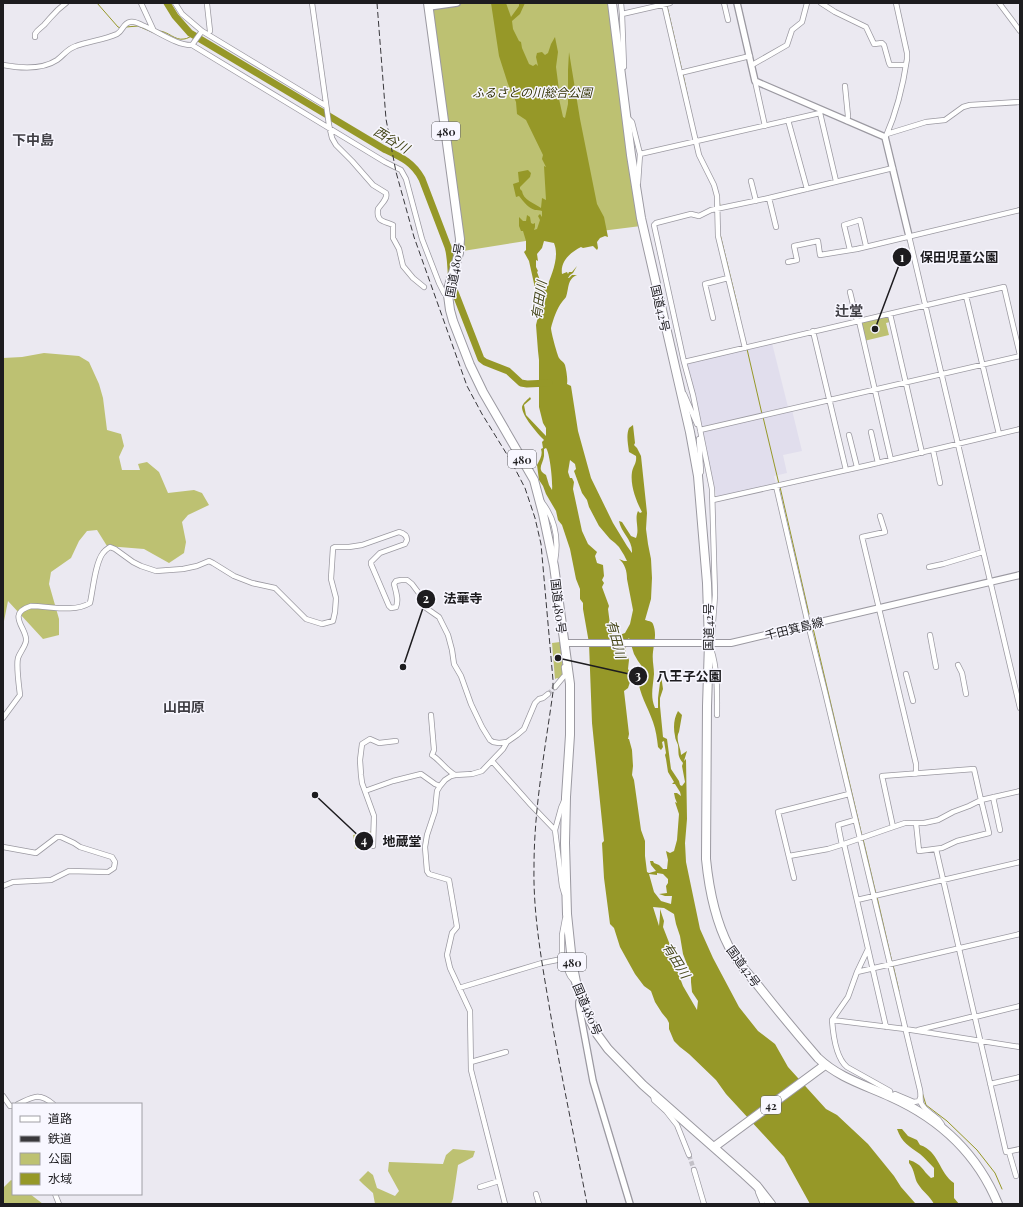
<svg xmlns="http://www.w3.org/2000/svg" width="1023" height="1207" font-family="'Playfair Display','Noto Sans JP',serif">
	<rect width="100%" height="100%" fill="#ebe9f1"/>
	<path fill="#e1deed" d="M772 343 788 407 705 426H702L687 363Z
		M792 410 802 451 783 455 787 473 774 476 776 484 717 498 703 435V432Z"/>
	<path fill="#bdc172" d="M431 3H610L641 226 545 238 463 251V239Z
		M888 316 890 322 886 323 889 335 864 341 861 321Z
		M44 353 79 356 89 362 99 384 103 398 107 430 121 434 124 446 119 457 122 470H140L138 464 147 462 159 472 168 493 194 490 202 493 209 505 188 515 182 522 186 542 184 553 169 563 144 549 107 546 97 530 87 531 79 541 71 558 51 572 49 584 59 619V635L43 639 8 601 3 626V358L22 357Z
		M560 642 563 673 562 676 559 679 557 678 555 679 552 643Z
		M373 831 372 846 355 849 353 835Z
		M453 1149 475 1151 473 1157 458 1165 453 1199 451 1204H375L373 1193 363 1184 359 1180 368 1171 373 1175 377 1188 395 1196 399 1191 388 1171 389 1162 443 1164 446 1155Z
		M11 1180 13 1181V1194H30L43 1204H3V1188Z"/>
	<path fill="#969828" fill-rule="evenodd" d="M491 3H506L511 17 519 6V3H525L520 14 512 21 513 29 519 41 521 42 522 48 529 64 533 66 536 64 538 66 536 57 537 53 542 52 545 55 548 53 551 44 555 37 558 52 556 67 559 90 557 99H559L563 117 565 118 568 104V70L569 52 580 119 597 204 604 217 608 237 605 236 600 238 597 242 598 248 597 250 593 246 583 248 581 247C571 252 560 261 562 274L567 272 568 274 569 272H572L577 266 573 273 570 275 568 278H569L572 275H577C567 279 569 289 566 297 565 299 563 300 562 302 557 308 553 320 551 328 551 332 557 354 559 358 561 361 564 362 565 365 566 369 568 379 567 384L571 386 578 431 591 478 613 523 627 546 632 553C633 540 621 533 619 521L622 522 631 536 636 538C640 529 634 519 638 511L640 513 642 512C636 501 630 485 632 472 633 466 637 463 636 456L629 452C628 443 626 436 629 428L633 425 635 443 634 445 637 448 641 456 647 513 646 529 648 544 651 559 652 578 651 599 645 620C648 621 652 621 653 624 657 634 654 643 653 652 652 660 654 667 654 674 653 687 650 696 655 708H658V698L661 675 663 689 660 698V706L663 737 667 739 671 769 679 781 680 785 682 786 685 782 682 766 683 763C677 756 679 753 678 745 677 742 675 739 675 736 673 727 674 718 678 711L682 715 679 732C675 739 681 748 681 755L687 751 684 761 686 759 687 819 685 843 686 862 700 929 713 958 739 1007 758 1031 775 1044 788 1067 826 1109 837 1115 868 1144 894 1176 901 1187 915 1203 928 1204H810L784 1157 726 1094 716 1080 689 1054 680 1047 674 1041 669 1029V1023L667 1019 662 1013 655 1002 651 991 644 986 635 974 620 947 614 928 610 924 604 878 602 843 604 841 592 723 589 643 583 609V603L580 599V589L576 579 570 549 562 525 558 520 556 511 546 494 543 486 539 480 537 465C540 459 543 455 541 449L543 448 542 442 544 440C537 433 522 416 522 407 523 403 527 400 530 397L531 399 524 405 526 415 546 436V428L543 423 539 407V360L538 351 536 325 538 317 537 309 539 306 529 261 524 252 526 250V241L523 231H521L519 226V217L523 221H526L527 215 530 217 531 223 533 224 535 223V227L534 230 537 229 540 220 538 216 540 214 542 217V211C540 210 537 210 535 210 528 208 524 202 519 196L516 197 513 184 519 182 518 172 528 170 531 173 530 177 520 187V189L522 191C523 200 534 203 541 208L542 198 546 200 544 166 546 167 542 159 543 155 526 120 517 114 516 102 508 84 499 56ZM544 241 554 243C560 258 551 275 546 290L544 286 545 283H541L537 272 538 271 536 267V260L538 261 537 254 542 248ZM546 448C550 453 553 483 552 490L549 485 546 475C536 470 543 464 544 456 544 454 544 451 544 449ZM570 460 575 464 576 469 574 471 582 493 587 500 589 507 599 526 610 539 615 543 619 547 624 555 627 561H624L619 559C625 564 627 571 627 579L633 610 630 624 625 633 614 637 611 632 608 609 609 606 602 587 604 583 602 580 604 576 603 565 597 563 595 556 597 552 588 544 582 531 573 489 574 482 572 478H570L568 472ZM629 638 634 654 638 661 646 672 645 681 641 680 638 678C639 694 648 707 653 722 656 730 657 739 658 747L661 750 663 747 662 742 664 741 666 753 665 755 666 759 668 772 674 782 672 784H675L680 792 681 796 677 793H674L675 798 677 803 675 802 679 814 677 840 674 851 670 853 666 851 668 860 667 869H663L659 865 654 863 653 861H650L651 865 656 871 649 873 647 872 645 856V841L641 830 634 780 632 775 633 766 632 750 629 739H628L629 734 624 691 628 688 630 682 631 674 628 669 629 660 627 655 625 657V656L626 650 625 643ZM657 873 663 874 668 879V883L666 886 667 893 659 894 665 896H672L671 904 661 901 654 892 649 874 657 875ZM653 907 664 908 674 914 676 924 680 936 683 954 691 975V982L692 992 698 1001 697 1010 683 986 672 957 670 945 663 927 664 921 660 909V915L659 926Z
		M897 1129H902L908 1136 917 1140 920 1145C939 1151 939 1173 954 1183V1198L959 1204H934C930 1196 923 1192 918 1184 914 1178 915 1170 909 1163V1160C922 1164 922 1170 931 1178L934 1177V1168C929 1163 925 1158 920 1154 909 1146 902 1143 897 1129Z"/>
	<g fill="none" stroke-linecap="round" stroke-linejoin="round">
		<path stroke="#969828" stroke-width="1" d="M97 3 118 27 121 28
			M667 6 682 71
			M126 27 138 26 152 32
			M159 31C168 31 175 41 184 39 187 39 191 36 194 35
			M683 74 690 108
			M719 198 720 207
			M720 234 739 312
			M747 349 762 414
			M763 417 779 484
			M780 487 809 614
			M813 628 862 836
			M863 839 876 894
			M877 897 892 962
			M893 965 899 991
			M922 1092 926 1105 947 1121 977 1150 995 1173 1002 1189"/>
		<path stroke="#969828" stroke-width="7" d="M167 3 175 16 190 33 384 149C401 157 413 162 422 179L448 247C452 260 450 274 453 287L481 359 485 362 508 371 521 383 527 384 549 383"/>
		<path stroke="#c2c0c7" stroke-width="4.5" stroke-dasharray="4.5 2" stroke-linecap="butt" d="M548 694 555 687
			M689 1155 694 1170"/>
		<g stroke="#9b99a1" stroke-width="6">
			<path id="minor" d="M141 3 153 29
				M175 3 182 14 202 31 326 106
				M312 3 329 125 332 138 336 145 352 161 373 185 386 193C388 199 381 204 378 209 376 222 384 221 393 225V238L399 249 403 266 413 278 424 287
				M621 3 622 14 624 67
				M724 3 728 20
				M821 3 835 12 866 27 874 44 882 43 884 45 889 63 890 65H906
				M999 3 1020 31
				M207 4 210 31
				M664 4 699 155 714 185 717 196 718 236 745 348
				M622 14 670 3
				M35 37V34C37 30 41 28 44 25 53 15 55 11 66 3
				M192 45 202 31
				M3 65C19 68 42 70 57 60 64 55 67 49 76 46 89 41 104 40 117 34 123 31 123 23 130 22 134 21 138 23 142 25 156 30 177 46 192 45L385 162 401 170 406 179 422 239 439 283 444 293 448 298
				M752 65 787 45 792 30 802 22 807 3
				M680 73 750 56
				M755 81 765 126
				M845 86 848 116 847 121
				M820 113 836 181
				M627 119H629L632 122 640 154 638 183
				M788 120 807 189
				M887 134 926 122 945 120 963 107 970 105 1020 102
				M886 136C897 111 903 86 907 59V53L896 3
				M640 154 820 113 822 110
				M751 181 756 201
				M769 198 776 227
				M909 236 1020 708
				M850 250 844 225 860 220 866 246
				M788 262 797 260 794 246 818 241 820 255 857 249 1020 210
				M850 292 857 321
				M966 296 999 434
				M890 314 922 453
				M713 318 705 284 728 278
				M859 321 891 460
				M813 331 846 470
				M684 362 1004 287 1020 355
				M684 394 697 424
				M700 430 1020 356
				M871 432 878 463
				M849 435 857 467
				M933 450 940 483
				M699 475 701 472 699 439
				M776 486 808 624 825 692 920 1090C921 1094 920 1099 921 1103 926 1114 941 1116 943 1128
				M713 500 869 465 1020 429
				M542 502C555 519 559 539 555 561
				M880 516 885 532 862 537 916 764V774
				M929 567 943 564 983 552
				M930 635 936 667
				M712 636 715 595 712 489 693 395 684 362 654 225 656 223 691 214 699 216 711 210 769 198 893 168
				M711 649C718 670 717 694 717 715
				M958 665 962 673 966 694
				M906 674 913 701
				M555 687 565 675 564 667
				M431 715 434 750 432 755C441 761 445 769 455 775
				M3 718 20 695C19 686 16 666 18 658 20 652 25 647 26 641 28 629 5 614 31 606 50 606 73 613 90 603 93 590 95 563 103 553 105 550 107 549 110 547L115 549 133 562 141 566 156 571 183 569 197 566 209 561 213 563 234 576 252 583 275 588 306 619 322 624 333 621 335 612 336 598 331 579 333 548 335 547H349L362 545 399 532C403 533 407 535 407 540L405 544 380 553 371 562V564L389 606 391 608 396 607C399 600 396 592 394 584L396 581 401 580H407L412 584 421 596 426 608 439 617 448 635 452 650 454 664 461 676 471 704 482 727 490 740 493 742 499 743 507 742 517 735 524 729 535 703 539 699 543 698 548 694
				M492 761 531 805 555 830
				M365 791 393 781 421 774 435 784 440 786
				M993 797 1000 830
				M564 801 561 808 555 830 562 886 564 893
				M893 827 905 823H924L938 820 953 812 969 806 981 800 989 833 957 841 942 848 919 851 916 823
				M842 845 838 825 855 820
				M373 846 374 816 362 783 361 775 360 760 362 744 370 739 379 743 396 741
				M3 847 36 853 57 837H61L74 843 80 847 112 857 115 862 114 868 108 872 69 871 51 880 13 882 3 886
				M936 849 1006 1152 1020 1149
				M789 856 828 849 844 844
				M794 878 778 812 849 794
				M857 900 1020 862
				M565 919 562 935V959C568 966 567 977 576 982
				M857 972 868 949
				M459 988 542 963 562 959
				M975 1017 1020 1006
				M832 1020 905 1029 1020 1047
				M886 1027 844 844 893 827 882 776 974 769 981 800 1020 791
				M918 1030 975 1016
				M471 1062 506 1052
				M990 1084 1020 1077
				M653 1095 654 1100 666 1111 677 1125 689 1155
				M3 1096 10 1106H13
				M920 1098 919 1101 914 1102 895 1094 891 1097 890 1091 847 1067C836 1058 833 1034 832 1020L848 997 857 972 1020 934
				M18 1104C33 1097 39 1092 53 1104
				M1009 1152 1016 1176
				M694 1170 704 1204
				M480 1187 499 1181
				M758 1192 763 1204
				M55 1194 59 1204
				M536 1194 539 1204H538
				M505 1204 471 1070 470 1011 450 968 447 955 452 933 457 927 449 880 429 874 427 871 425 847 427 835 435 811 437 791 440 786 445 780 451 776 455 775 472 774 482 771 503 749 507 742"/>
		</g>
		<g stroke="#9b99a1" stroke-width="8">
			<path id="tertiary" d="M737 3 755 81 885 137 909 236
				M429 7 457 3
				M581 998 579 1002V1006L593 1081 630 1204"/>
		</g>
		<g stroke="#9b99a1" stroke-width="8">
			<path id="secondary" d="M564 643H731L1020 575"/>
		</g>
		<g stroke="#9b99a1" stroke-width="10">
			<path id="trunk" d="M428 3 460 239 459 253 449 286 448 295 450 310 453 321 470 365 483 392 534 480 543 514 554 566 570 684V735L566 797 565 843 567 914 572 962 576 982 589 1018 597 1034 608 1049 643 1085 744 1174 757 1186 771 1204
				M612 3 631 155 641 218 690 432 698 476 707 583 709 643 707 706 706 859C709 889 715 920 729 947 736 962 750 975 760 988 779 1012 798 1035 818 1058 839 1078 865 1085 891 1097 940 1119 977 1153 998 1204
				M714 1147 825 1065"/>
		</g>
		<use href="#minor" stroke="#fff" stroke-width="4.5"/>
		<use href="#tertiary" stroke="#fff" stroke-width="5.5"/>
		<use href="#secondary" stroke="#fff" stroke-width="6"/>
		<use href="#trunk" stroke="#fff" stroke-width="8"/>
		<path stroke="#39383c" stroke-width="1" stroke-dasharray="6 3" stroke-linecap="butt" d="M377 3 386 119 396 172 414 237 467 386 482 414 511 461 525 488 535 518 541 544 553 680V692C545 750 534 808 534 867 533 915 542 963 550 1011 561 1075 575 1140 587 1204"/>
	</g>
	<g text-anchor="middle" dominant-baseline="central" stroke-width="3" stroke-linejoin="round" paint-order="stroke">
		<g fill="#f8f7ff" stroke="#5f5e62" stroke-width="1">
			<rect x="432" y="122" width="28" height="18" rx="3"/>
			<rect x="508" y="450" width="28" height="18" rx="3"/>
			<rect x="558" y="953" width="28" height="18" rx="3"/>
			<rect x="761" y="1096" width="20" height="18" rx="3"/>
		</g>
		<g font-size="11" font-weight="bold" fill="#1d1c1f">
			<text x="446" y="131">480</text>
			<text x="522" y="459">480</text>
			<text x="572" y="962">480</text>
			<text x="771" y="1105">42</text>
		</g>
		<g font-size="12" font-style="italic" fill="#343406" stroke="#f8f7ff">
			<text x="532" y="92">ふるさとの川総合公園</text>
		</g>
		<g font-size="12" fill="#1d1c1f" stroke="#f8f7ff">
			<text transform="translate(454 270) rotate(-80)">国道480号</text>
			<text transform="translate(661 308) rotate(77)">国道42号</text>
			<text transform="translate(559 606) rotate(83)">国道480号</text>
			<text transform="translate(708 627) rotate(-90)">国道42号</text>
			<text transform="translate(794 628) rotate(-14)">千田箕島線</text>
			<text transform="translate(744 966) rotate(54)">国道42号</text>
			<text transform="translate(588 1009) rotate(67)">国道480号</text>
		</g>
		<g font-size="13" font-style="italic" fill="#47481c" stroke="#f8f7ff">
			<text transform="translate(392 139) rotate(31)">西谷川</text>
			<text transform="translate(538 300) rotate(-81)">有田川</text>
			<text transform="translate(617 639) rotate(75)">有田川</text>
			<text transform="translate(677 960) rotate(58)">有田川</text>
		</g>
		<g font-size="14" font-weight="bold" fill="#3f3e44" stroke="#f8f7ff">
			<text x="33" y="139">下中島</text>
			<text x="849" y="310">辻堂</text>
			<text x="184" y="706">山田原</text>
		</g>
	</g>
	<path fill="none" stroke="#1d1c1f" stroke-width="1.5" d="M875 329L902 257M403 667L426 599M558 658L638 676M315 795L364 841"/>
	<g fill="#1d1c1f" stroke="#f8f7ff" stroke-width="1.5">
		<circle cx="875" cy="329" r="4"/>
		<circle cx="403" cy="667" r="4"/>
		<circle cx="558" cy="658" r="4"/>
		<circle cx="315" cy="795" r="4"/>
		<circle cx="902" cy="257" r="10"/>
		<circle cx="426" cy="599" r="10"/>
		<circle cx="638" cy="676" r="10"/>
		<circle cx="364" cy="841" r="10"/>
	</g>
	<g font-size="12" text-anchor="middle" font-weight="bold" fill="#fff">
		<text x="902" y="262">1</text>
		<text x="426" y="603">2</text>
		<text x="638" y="680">3</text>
		<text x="364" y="845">4</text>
	</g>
	<g font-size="13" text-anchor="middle" font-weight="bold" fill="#1d1c1f" stroke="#f8f7ff" stroke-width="3" stroke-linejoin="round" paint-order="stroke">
		<text x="959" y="262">保田児童公園</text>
		<text x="463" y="603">法華寺</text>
		<text x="689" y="681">八王子公園</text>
		<text x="402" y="846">地蔵堂</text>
	</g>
	<rect width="1023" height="1207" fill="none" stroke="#1d1c1f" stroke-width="8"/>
	<rect x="12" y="1103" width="130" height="92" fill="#f8f7ff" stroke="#a09fa5"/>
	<rect x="20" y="1116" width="20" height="6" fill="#ffffff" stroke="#a09fa5"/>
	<text x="48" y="1123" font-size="12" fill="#1d1c1f">道路</text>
	<rect x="20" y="1136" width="20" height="6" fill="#39383c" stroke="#a09fa5"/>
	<text x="48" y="1143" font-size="12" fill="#1d1c1f">鉄道</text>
	<rect x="20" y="1153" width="20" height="12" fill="#bdc172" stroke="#a09fa5"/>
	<text x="48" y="1163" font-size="12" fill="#1d1c1f">公園</text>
	<rect x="20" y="1173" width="20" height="12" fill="#969828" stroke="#a09fa5"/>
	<text x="48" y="1183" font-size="12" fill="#1d1c1f">水域</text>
</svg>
